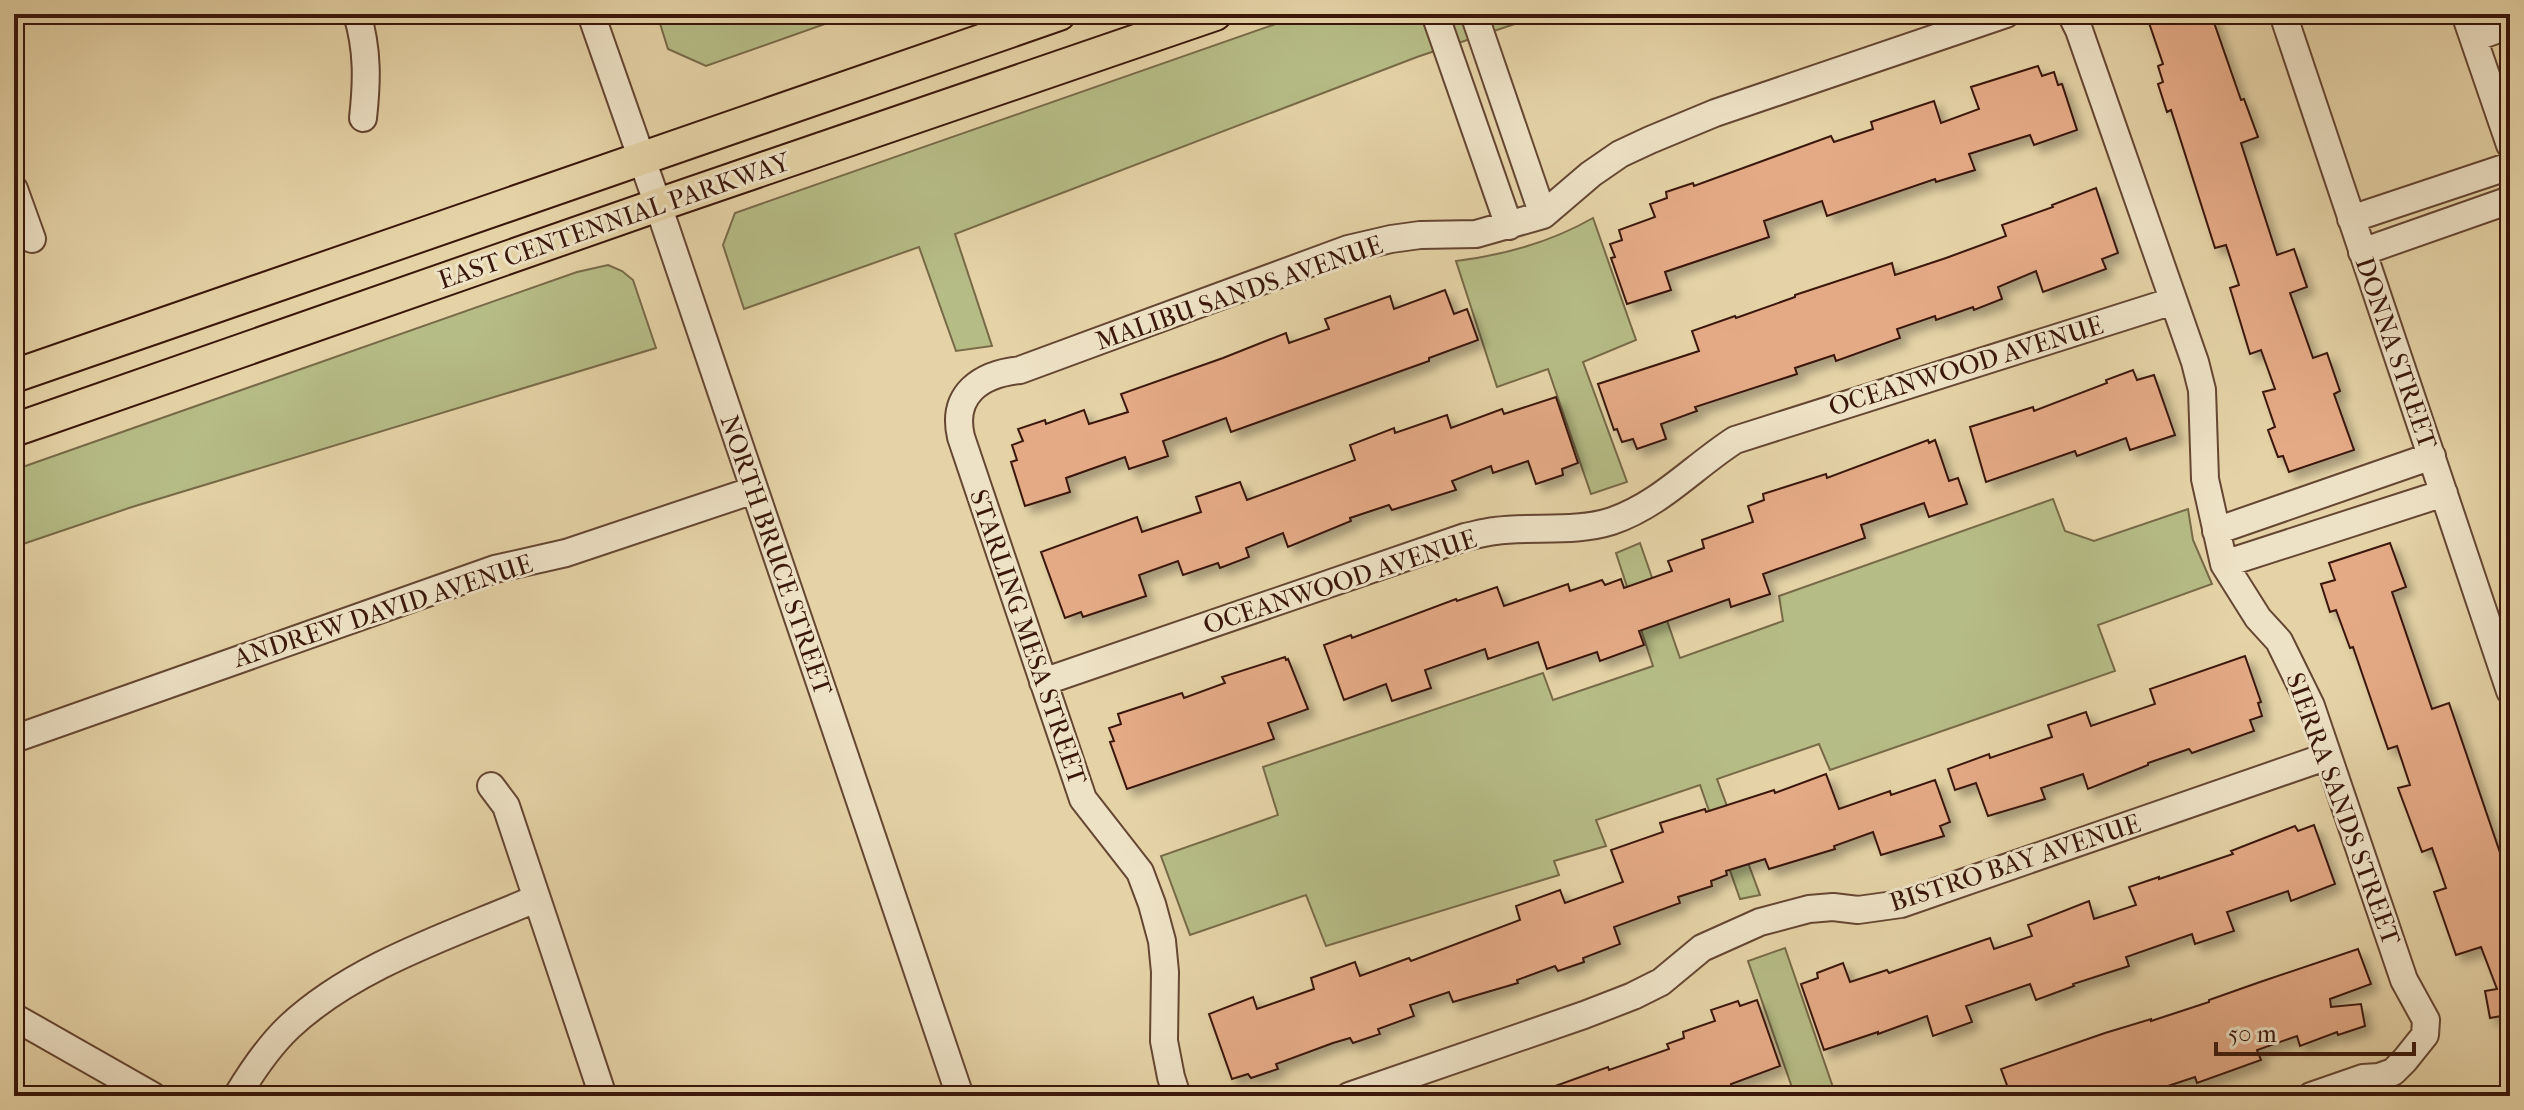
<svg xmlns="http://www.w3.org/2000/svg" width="2524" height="1110" font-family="'IM FELL French Canon',serif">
	<defs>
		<filter id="shadow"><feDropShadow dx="7" dy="7" stdDeviation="4" flood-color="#0004"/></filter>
	</defs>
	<rect width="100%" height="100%" fill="#e5d3a7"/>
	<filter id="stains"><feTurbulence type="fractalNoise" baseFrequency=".0025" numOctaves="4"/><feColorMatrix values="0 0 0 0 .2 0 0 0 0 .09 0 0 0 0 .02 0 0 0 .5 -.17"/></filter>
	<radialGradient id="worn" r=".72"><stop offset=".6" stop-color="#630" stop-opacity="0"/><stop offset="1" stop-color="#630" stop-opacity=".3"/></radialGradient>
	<path fill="#b6bc86" stroke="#786a48" stroke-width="2" d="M657 14H853L706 66 668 49Z
		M1304 14H1544L1417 57 955 234 992 346 956 351 919 247 744 309 723 245 735 213Z
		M1593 218 1636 340 1583 362 1627 482 1591 494 1548 369 1497 387 1456 261C1505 255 1551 242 1593 218Z
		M608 265 622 271 633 280 656 348 132 507 14 547V470L577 272Z
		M2053 499 2065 531 2094 541 2188 509 2193 540 2212 584 2098 625 2115 671 1830 770 1819 744 1717 779 1760 895 1740 899 1700 785 1596 820 1606 846 1554 861 1559 875 1326 946 1306 895 1190 935 1161 856 1278 815 1263 767 1543 673 1553 700 1653 666 1616 553 1640 543 1680 658 1783 621 1779 596Z
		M1785 948 1836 1096H1795L1748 961Z"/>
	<path fill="#e4aa86" stroke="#3a170b" stroke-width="2" filter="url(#shadow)" d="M2146 14H2211L2241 100 2244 99 2258 137 2241 143 2277 255 2294 249 2307 287 2290 293 2313 358 2327 353 2340 391 2334 394 2354 450 2289 472 2283 456 2278 457 2268 430 2275 427 2263 392 2275 389 2261 350 2250 354 2230 288 2239 285 2226 245 2215 248 2171 110 2167 112 2158 84 2163 82 2158 66 2163 64Z
		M2038 66 2042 76 2054 72 2058 85 2062 84 2077 130 2034 145 2030 135 1969 154 1975 170 1936 182 1935 179 1827 216 1822 201 1764 221 1769 237 1665 272 1671 290 1627 304 1611 258 1615 257 1610 244 1622 240 1619 230 1655 217 1650 204 1667 198 1666 192 1693 183 1694 186 1831 136 1834 142 1873 129 1871 122 1934 101 1941 123 1979 109 1971 87Z
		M2096 188 2118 253 2102 259 2106 269 2043 292 2036 271 1998 287 2002 299 1974 310 1973 307 1936 320 1935 316 1897 329 1900 338 1836 361 1834 355 1795 368 1797 374 1695 407 1697 411 1661 424 1666 439 1637 449 1633 439 1622 442 1617 429 1614 430 1598 384 1699 351 1692 331 1735 316 1736 318 1795 297V295L1892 263 1895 275 1946 258 2006 236 2002 225 2053 207 2052 205Z
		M1445 290 1454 314 1467 309 1478 340 1429 358V361L1231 432 1226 418 1163 441 1168 456 1129 469 1125 457 1066 478 1070 492 1025 506 1011 462 1017 460 1012 445 1023 441 1018 429 1045 420 1046 424 1084 410 1089 424 1128 412 1121 394 1223 358 1286 333 1289 343 1329 329 1325 319 1390 296 1394 309Z
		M2133 370 2137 380 2154 375 2175 435 2130 450 2126 438 2077 456 2075 451 1986 482 1970 427 2033 407 2034 411 2107 383 2106 380Z
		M1556 397 1578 463 1562 469 1563 475 1536 484 1528 461 1493 473 1491 466 1452 481 1456 490 1392 510 1389 505 1350 518 1351 521 1288 547 1283 533 1246 548 1249 557 1220 568 1218 563 1183 575 1178 561 1139 575 1146 596 1083 617 1081 612 1065 618 1041 552 1137 517 1142 532 1201 512 1196 497 1240 482 1247 500 1355 460 1350 445 1394 428 1395 433 1447 415 1451 428 1502 409 1504 414Z
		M1928 440 1929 443 1935 440 1949 481 1958 478 1967 504 1929 517 1924 503 1861 525 1865 538 1763 574 1770 594 1731 607 1729 599 1639 631 1644 645 1600 661 1597 652 1547 669 1538 642 1488 659 1485 649 1425 670 1431 688 1392 701 1386 684 1344 700 1324 645 1351 635 1352 638 1456 599 1457 601 1497 587 1504 606 1568 584 1570 591 1602 580 1605 585 1621 579 1624 588 1672 571 1668 561 1704 548 1702 540 1753 522 1748 506 1764 500 1763 494 1826 474 1827 478Z
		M2390 543 2406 587 2392 592 2432 709 2449 703 2510 882V1019H2508L2506 1015 2490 1018 2485 991 2497 989 2481 947 2456 955 2434 892 2446 888 2432 848 2422 852 2398 788 2410 785 2397 746 2388 749 2353 647 2350 648 2336 610 2330 612 2321 584 2335 580 2329 563Z
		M2245 656 2261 702 2258 703 2262 716 2250 720 2254 731 2192 753 2189 749 2148 763V765L2088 789 2083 774 2041 788 2045 799 1988 816 1976 783 1955 790 1948 769 1989 754 1990 758 2052 737 2048 725 2086 712 2091 726 2155 704 2150 689Z
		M1285 657 1286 660 1288 659 1308 709 1268 723 1274 739 1127 789 1110 742 1114 741 1109 728 1121 724 1118 714 1182 693 1184 698 1225 683 1222 677Z
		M1826 774 1839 809 1890 791 1891 795 1935 780 1950 822 1940 826 1944 836 1881 855 1873 832 1834 846 1835 849 1769 869 1765 859 1726 871 1727 875 1711 881 1712 886 1678 897 1680 903 1614 927 1620 944 1583 958 1584 962 1558 971 1555 966 1517 980 1518 983 1453 1002 1449 992 1410 1005 1414 1016 1378 1029 1380 1034 1353 1043 1350 1038 1333 1043 1276 1064 1278 1069 1251 1078 1248 1074 1232 1079 1209 1014 1253 997 1257 1009 1314 989 1311 978 1355 962 1360 976 1409 958 1411 961 1520 920 1516 906 1560 890 1565 903 1623 882 1611 850 1663 832 1660 823 1705 809 1706 812 1774 790 1775 793Z
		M2314 825 2335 884 2291 901 2288 891 2227 912 2234 931 2195 944 2192 934 2126 957 2129 966 2073 984 2074 986 2036 1000 2030 984 1966 1006 1972 1022 1933 1036 1927 1016 1878 1034V1032L1824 1050 1801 984 1818 978 1817 973 1843 963 1850 982 1887 970 1889 973 1990 938 1994 949 2032 936 2028 925 2089 901 2094 919 2136 905 2129 887 2159 877V879L2233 854 2231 851 2295 826 2298 831Z
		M2358 949 2371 984 2330 999 2331 1007 2361 1004 2365 1026 2338 1035 2337 1032 2300 1046 2297 1036 2257 1050 2261 1060 2197 1083 2195 1077 2156 1090 2158 1096H2011L2001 1069 2105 1033 2151 1019V1021L2209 1002V1000L2260 982Z
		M1757 1000 1780 1066 1731 1084 1735 1096H1536V1093L1608 1067 1609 1070 1669 1049 1667 1044 1684 1038 1683 1032 1715 1021 1711 1010 1738 1001 1740 1006Z"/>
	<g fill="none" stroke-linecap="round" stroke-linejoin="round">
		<g stroke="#654632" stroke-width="30">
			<path id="minor" d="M357 14C368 50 367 82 363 118
				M591 14 658 205 960 1096
				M1435 14 1509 226
				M1474 14 1543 215
				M2071 14 2079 30 2195 362 2202 390 2205 479 2224 564 2258 618 2279 641 2311 706 2404 980 2426 1020 2425 1035 2405 1060 2393 1072 2379 1077 2363 1078 2311 1096
				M2283 14 2510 691
				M2465 14 2510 145
				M2474 38 2510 25
				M14 189 32 239
				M2351 219 2510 166
				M2362 252 2510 200
				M2216 531 2432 456
				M2224 564 2444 493
				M1043 682 1465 537C1475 535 1485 532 1495 531 1534 526 1575 533 1612 521 1661 504 1693 467 1735 440L2173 301
				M14 739 495 569 566 553 754 490
				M491 786 506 806 603 1096
				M14 1017 153 1096
				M237 1096C252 1071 268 1047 289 1027 355 965 454 934 535 899
				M1177 1096 1171 1077 1164 1041 1165 972 1162 941 1152 904 1140 872 1083 799 961 437C951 394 981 374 1020 370L1348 249 1391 239 1420 235 1476 234 1543 215 1591 174 1620 154 1650 140 1715 113 2006 14
				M1349 1096 1584 1015 1633 996 1661 982 1702 948 1760 922 1809 909 1833 907 1858 910 1901 904 2328 756"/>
		</g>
		<g stroke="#3a170b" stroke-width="36">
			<path id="major" d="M14 376 1059 14
				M14 430 658 205 1215 14"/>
		</g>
		<use href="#minor" stroke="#eee2c6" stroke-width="26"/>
		<use href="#major" stroke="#e5d3a7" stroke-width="32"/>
	</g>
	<g text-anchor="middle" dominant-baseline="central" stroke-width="6" stroke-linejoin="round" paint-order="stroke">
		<g font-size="26" fill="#3a170b" stroke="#eee2c6">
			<text transform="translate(614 221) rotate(-19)">EAST CENTENNIAL PARKWAY</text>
			<text transform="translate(1239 293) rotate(-19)">MALIBU SANDS AVENUE</text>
			<text transform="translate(2396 353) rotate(71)">DONNA STREET</text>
			<text transform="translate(1966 366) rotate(-17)">OCEANWOOD AVENUE</text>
			<text transform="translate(776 555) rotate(71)">NORTH BRUCE STREET</text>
			<text transform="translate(1340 582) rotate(-18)">OCEANWOOD AVENUE</text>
			<text transform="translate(383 611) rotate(-18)">ANDREW DAVID AVENUE</text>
			<text transform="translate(1028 637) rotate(71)">STARLING MESA STREET</text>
			<text transform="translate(2343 809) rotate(70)">SIERRA SANDS STREET</text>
			<text transform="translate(2015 863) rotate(-18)">BISTRO BAY AVENUE</text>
		</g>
	</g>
	<rect width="2524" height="1110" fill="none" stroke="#e5d3a7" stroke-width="48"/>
	<rect x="16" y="16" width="2492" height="1078" fill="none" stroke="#3a170b" stroke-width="4"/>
	<rect x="24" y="24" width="2476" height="1062" fill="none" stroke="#3a170b" stroke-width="2"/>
	<path d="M2216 1042v12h198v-12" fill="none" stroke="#3a170b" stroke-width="4"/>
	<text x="2228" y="1042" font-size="24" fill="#3a170b" stroke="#eee2c6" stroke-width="6" paint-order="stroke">50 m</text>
	<rect width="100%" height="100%" filter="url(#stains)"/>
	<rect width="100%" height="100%" fill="url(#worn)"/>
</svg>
